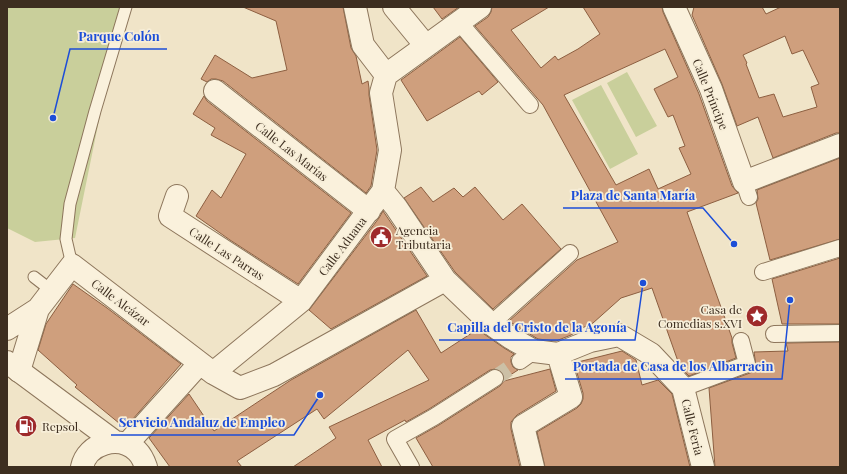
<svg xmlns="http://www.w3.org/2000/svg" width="847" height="474" font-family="'Playfair Display',serif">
	<rect width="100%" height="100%" fill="#f0e4c8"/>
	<path fill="#c9cf9b" d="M7 7H122L75 238 35 242 7 228Z
		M627 72 657 126 636 137 607 83Z
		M601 85 638 154 610 169 572 100Z"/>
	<path fill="#cf9f7d" stroke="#8d5f41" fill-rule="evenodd" d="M243 7H343L351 48 356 56 362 84 368 81 369 88V95L377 150 371 186 366 193 223 81 216 79H211L207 82 201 79 215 55 252 78 287 70 276 21Z
		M433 7H459L442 19Z
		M492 7H549L511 30 541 68 555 56 558 60 578 49 600 34 583 7H662L663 12 699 94 732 186 738 193 687 212 732 338V343L736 358 689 376 680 367 652 288 621 298 593 323 582 328 571 335 556 341 538 339 518 327 509 321 577 260 618 242 543 105 475 26 488 17 491 12ZM665 49 678 77 654 89 668 117 673 115 685 146 679 148 691 174 658 189 649 169 616 185 564 95Z
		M694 7H762L766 14 781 7H840V133H836L773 158 758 117 737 126 722 84 692 15ZM785 36 792 54 803 50 819 84 811 87 817 107 783 117 774 94 759 98 746 64 747 63 743 55Z
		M460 37 498 82 482 95 479 91 427 121 401 80Z
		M204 96 207 101 351 213 298 284 230 240 196 216 212 190 221 198 246 154 211 135 215 128 193 114Z
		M840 158V239L770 260 756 203 758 199 757 190Z
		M421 187 433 202 454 188 463 197 475 187 503 220 522 204 561 249 493 309 455 272 404 198Z
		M383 211 427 276 331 329 309 310 379 218Z
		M840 258V324H782L772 279Z
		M73 284 107 308 181 364 125 428 75 387 77 385 38 350 46 324Z
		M416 310 441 353 478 329 484 334 504 348 514 354 511 357V362L513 367 518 370 504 379 503 373 500 370 495 369 490 370 429 409 406 422 405 420 368 440 382 467H293L336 438 329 427 429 380 408 350 324 419 317 409 237 461 242 467H170L149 438 189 394 214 431 291 380Z
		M840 342V467H715L709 388 750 373 754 371 756 366 754 352 788 351 786 343Z
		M622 351 636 360 642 385 658 380 672 394 690 467H545L537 432 577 408 581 404 583 399V393L574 363Z
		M550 369 556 391 517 415 511 422V429L520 467H433L416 438 439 425 500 386 504 381Z"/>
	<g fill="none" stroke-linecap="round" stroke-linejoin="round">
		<path stroke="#ccc0a6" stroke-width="16" stroke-dasharray="16 8" stroke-linecap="butt" d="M495 378 520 361"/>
		<g stroke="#8d765c" stroke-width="13">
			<path id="service" d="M72 265 66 239 70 204 95 111 126 7
				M34 277 52 291"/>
		</g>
		<g stroke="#8d765c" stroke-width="18">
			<path id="pedestrian" d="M459 22 530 105
				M744 182 749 197
				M763 272 840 248
				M491 324 570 253
				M774 334 840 333
				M520 361 534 351
				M683 388 747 364 741 341
				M411 467 395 439 434 417 495 378"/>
		</g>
		<g stroke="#8d765c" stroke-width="24">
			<path id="minor" d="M355 7 363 45 386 75
				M394 7 426 46
				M674 7 711 89 744 182 840 145
				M215 91 369 211
				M383 191 396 207 445 280 491 324 511 338 534 351 558 354 590 341 619 335 651 354 683 388 703 467
				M177 196 170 216 301 301
				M7 329 38 309 72 265 213 373 240 388 274 375 445 280
				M19 371 38 309
				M213 373 301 301 383 191 390 150 381 93 386 75 480 7
				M127 444 200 363
				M533 467 523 426 571 397 558 354"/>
		</g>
		<g stroke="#8d765c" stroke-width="24">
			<path id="tertiary" d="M7 362 115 442
				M82 467C87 443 119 434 137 451 141 455 144 461 146 467"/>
		</g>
		<use href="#service" stroke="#faf1dc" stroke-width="11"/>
		<use href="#pedestrian" stroke="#faf1dc" stroke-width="16"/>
		<use href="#minor" stroke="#faf1dc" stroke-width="22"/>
		<use href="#tertiary" stroke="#faf1dc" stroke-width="22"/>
	</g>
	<defs>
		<g id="civic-disc" transform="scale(1.15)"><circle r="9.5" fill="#9e2a2b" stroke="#f7eed8"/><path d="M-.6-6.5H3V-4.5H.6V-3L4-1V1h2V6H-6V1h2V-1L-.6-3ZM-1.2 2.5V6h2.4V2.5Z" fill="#fff"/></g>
		<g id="sight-disc" transform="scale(1.15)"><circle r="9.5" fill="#9e2a2b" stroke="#f7eed8"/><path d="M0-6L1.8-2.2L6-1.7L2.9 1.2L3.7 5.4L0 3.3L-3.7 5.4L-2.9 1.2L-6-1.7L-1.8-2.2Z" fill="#fff"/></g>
		<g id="fuel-disc" transform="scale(1.15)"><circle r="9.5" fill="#9e2a2b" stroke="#f7eed8"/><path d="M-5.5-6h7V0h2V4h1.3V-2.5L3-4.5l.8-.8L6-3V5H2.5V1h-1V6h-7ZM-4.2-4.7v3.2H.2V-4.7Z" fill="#fff"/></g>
	</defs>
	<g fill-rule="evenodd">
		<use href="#civic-disc" x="381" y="237"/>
		<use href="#sight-disc" x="757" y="316"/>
		<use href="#fuel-disc" x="26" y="426"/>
	</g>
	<g text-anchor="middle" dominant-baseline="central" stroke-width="3.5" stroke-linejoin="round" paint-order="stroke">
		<g font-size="12" fill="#3d2e20" stroke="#f7eed8">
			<text transform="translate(711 94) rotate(68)">Calle Príncipe</text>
			<text transform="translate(292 151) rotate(38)">Calle Las Marías</text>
			<text transform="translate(342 246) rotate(-53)">Calle Aduana</text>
			<text transform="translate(227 253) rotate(33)">Calle Las Parras</text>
			<text transform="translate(121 302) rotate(37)">Calle Alcázar</text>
			<text transform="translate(693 427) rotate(76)">Calle Feria</text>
		</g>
		<g font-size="12" fill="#3d2e20" stroke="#f7eed8" text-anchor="start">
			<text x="396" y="230">Agencia<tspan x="396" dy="14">Tributaria</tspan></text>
			<text x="742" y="309" text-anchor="end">Casa de<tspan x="742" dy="14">Comedias s.XVI</tspan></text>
			<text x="42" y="426">Repsol</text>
		</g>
	</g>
	<path fill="none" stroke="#1d4ed8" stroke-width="1.5" d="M53 118L70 49H167M734 244L703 208H563M643 283L635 340H439M790 300L782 379H565M320 395L294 435H111"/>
	<g fill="#1d4ed8" stroke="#f7eed8" stroke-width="1.5">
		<circle cx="53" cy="118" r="4"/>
		<circle cx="734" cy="244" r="4"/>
		<circle cx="643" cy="283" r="4"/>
		<circle cx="790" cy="300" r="4"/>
		<circle cx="320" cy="395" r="4"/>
	</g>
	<g font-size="13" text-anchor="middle" font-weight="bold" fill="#1d4ed8" stroke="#f7eed8" stroke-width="3.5" stroke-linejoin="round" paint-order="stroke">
		<text x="119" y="41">Parque Colón</text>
		<text x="633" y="200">Plaza de Santa María</text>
		<text x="537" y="332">Capilla del Cristo de la Agonía</text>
		<text x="673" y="371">Portada de Casa de los Albarracin</text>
		<text x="202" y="427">Servicio Andaluz de Empleo</text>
	</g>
	<rect width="847" height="474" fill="none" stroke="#3d2e20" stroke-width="16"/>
</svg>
